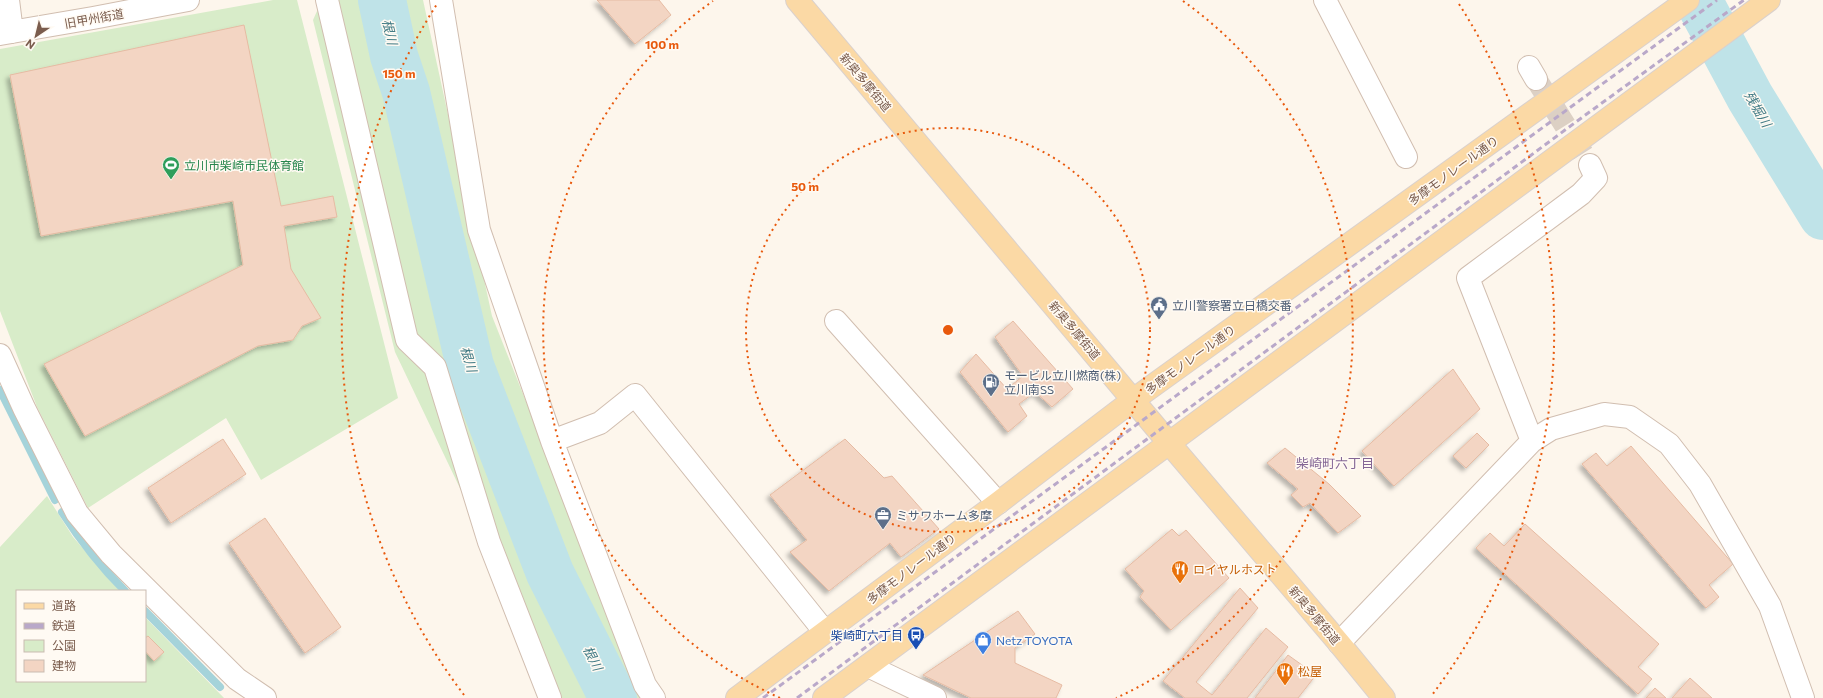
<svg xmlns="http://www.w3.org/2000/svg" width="1823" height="698" font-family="Commissioner,'Noto Sans JP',sans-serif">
	<defs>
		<filter id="shadow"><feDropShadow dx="-3.5" dy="3.5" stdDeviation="2" flood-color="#0004"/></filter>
	</defs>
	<rect width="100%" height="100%" fill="#fdf6ec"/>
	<path fill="#d8ecc9" d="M273 0H297L398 398 261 480 226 418 88 508 37 407 0 311V49Z
		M322 0H423L492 316 644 698H560L395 352 313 20Z
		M47 496 73 537 120 591H17V681H145V617L224 698H0V547Z"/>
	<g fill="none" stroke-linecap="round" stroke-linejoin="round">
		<path stroke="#a5d3da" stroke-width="8" d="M0 390 55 500
			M62 512C80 540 101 567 125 591
			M145 611 220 687"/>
		<path stroke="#bfe3e8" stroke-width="48" d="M382 0 394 56 406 92 470 366 550 573 613 698
			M1698 0 1750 97 1823 216"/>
	</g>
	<path fill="#f3d5c3" stroke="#e6bba3" filter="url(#shadow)" d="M597 0H659L671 15 635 44Z
		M244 25 281 206 333 196 337 217 284 226 291 269 321 318 302 326 293 340 258 346 85 436 44 364 243 265 233 201 41 236 10 75Z
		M1013 321 1073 389 1052 407 1035 392 1019 404 1027 416 1008 432 960 372 976 354 1007 389 1023 376 995 337Z
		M1453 369 1480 409 1394 486 1362 451Z
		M1477 433 1489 445 1466 468 1453 456Z
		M223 439 246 474 171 523 148 488Z
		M845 439 884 478 892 476 939 529 901 557 890 543 829 591 790 552 807 540 770 495Z
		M1631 446 1733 564 1709 585 1719 597 1706 608 1582 464 1596 453 1607 466Z
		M1285 448 1329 484 1361 516 1338 533 1310 503 1303 507 1291 495 1298 489 1267 463Z
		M265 518 341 627 305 653 229 543Z
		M1525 524 1659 644 1638 667 1652 679 1638 694 1476 548 1490 533 1504 546Z
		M1172 529 1179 536 1186 530 1229 578 1171 630 1140 597 1144 591 1125 569Z
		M1240 588 1258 608 1196 682 1212 695 1266 628 1288 647 1247 698H1185L1163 681Z
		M1018 611 1035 634 1015 648V663L1062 685 1056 698H971L923 675Z
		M148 636 164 652 154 661 145 651V638Z
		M1288 655 1316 675 1298 698H1255Z
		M1690 678 1712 698H1672Z
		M1655 688 1666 698H1646Z"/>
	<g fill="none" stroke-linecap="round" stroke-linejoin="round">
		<path stroke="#dcd0c4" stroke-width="22" stroke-dasharray="22 11" stroke-linecap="butt" d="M1536 79 1590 165"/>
		<g stroke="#d1beb0" stroke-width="24">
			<path id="minor" d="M8 0 12 32
				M327 0 407 340 435 367 489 542 550 698
				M441 0 479 230 552 441 645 685 654 698
				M1325 0 1406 157
				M0 34 93 18 188 0
				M1529 67 1536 79
				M836 321 998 503
				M0 355 24 408 77 513 111 554 237 679 265 698
				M552 441 600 423 635 395 825 632
				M1532 441 1468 278 1581 194 1596 178 1590 165
				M1339 643 1532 441 1551 429 1604 414 1630 417 1669 444 1700 484 1770 606 1803 698
				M868 666 935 698"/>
		</g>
		<g stroke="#dad1cd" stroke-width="24">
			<path id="major" d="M797 0 1169 443 1339 643 1384 698
				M737 698 998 503 1133 400 1688 0
				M824 698 1769 0"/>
		</g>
		<use href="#minor" stroke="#fff" stroke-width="22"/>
		<use href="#major" stroke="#fbd9a5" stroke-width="22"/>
		<path stroke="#b9a8c9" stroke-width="3" stroke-dasharray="6 4" stroke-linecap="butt" d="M763 698 1717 0
			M797 698 1584 116 1744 0"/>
	</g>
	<g fill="none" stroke="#e8590c" stroke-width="2" stroke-dasharray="2 4">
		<circle cx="948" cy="330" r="202"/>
		<path d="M780 698A404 404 0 0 1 713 1M1183 1A404 404 0 0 1 1116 698"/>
		<path d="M464 695A606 606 0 0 1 437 4M1459 4A606 606 0 0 1 1432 695"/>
	</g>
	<defs>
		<g id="stadium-pin" transform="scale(0.9)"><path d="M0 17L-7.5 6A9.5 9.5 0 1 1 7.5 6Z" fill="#2e9e5b" stroke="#fffaf3"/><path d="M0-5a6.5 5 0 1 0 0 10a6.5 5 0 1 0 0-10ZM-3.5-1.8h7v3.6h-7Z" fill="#fff"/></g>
		<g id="civic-pin" transform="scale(0.9)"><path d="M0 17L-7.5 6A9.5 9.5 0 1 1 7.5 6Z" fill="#5c6f8a" stroke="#fffaf3"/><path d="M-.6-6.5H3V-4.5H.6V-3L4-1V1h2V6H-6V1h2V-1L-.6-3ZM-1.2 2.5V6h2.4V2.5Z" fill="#fff"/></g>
		<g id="fuel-pin" transform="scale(0.9)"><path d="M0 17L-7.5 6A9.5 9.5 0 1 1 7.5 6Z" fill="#5c6f8a" stroke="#fffaf3"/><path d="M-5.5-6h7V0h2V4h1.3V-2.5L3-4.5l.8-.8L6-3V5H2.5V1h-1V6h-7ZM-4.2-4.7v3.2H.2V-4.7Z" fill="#fff"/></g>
		<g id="office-pin" transform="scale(0.9)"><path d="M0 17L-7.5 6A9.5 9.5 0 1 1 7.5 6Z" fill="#5c6f8a" stroke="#fffaf3"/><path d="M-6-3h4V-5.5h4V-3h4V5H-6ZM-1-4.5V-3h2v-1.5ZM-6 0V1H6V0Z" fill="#fff"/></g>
		<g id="restaurant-pin" transform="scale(0.9)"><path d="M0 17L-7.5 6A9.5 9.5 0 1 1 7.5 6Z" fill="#e8710a" stroke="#fffaf3"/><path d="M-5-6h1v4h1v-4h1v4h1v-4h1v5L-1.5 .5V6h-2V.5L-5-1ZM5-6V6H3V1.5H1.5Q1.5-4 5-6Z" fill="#fff"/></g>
		<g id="bus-pin" transform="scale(0.9)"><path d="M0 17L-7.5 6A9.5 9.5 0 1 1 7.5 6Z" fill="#1a4fb4" stroke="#fffaf3"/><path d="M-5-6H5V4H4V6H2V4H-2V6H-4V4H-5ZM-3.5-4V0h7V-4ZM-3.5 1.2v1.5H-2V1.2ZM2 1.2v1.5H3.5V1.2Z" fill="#fff"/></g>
		<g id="shop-pin" transform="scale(0.9)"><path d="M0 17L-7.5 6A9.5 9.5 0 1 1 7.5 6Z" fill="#3f7fe0" stroke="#fffaf3"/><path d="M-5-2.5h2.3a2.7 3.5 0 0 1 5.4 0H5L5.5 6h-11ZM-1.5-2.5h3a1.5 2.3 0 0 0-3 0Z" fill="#fff"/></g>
	</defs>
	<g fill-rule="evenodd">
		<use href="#stadium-pin" x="171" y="165"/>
		<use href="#civic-pin" x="1159" y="305"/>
		<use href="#fuel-pin" x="991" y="382"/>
		<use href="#office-pin" x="883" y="515"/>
		<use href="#restaurant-pin" x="1180" y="569"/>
		<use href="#bus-pin" x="916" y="635"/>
		<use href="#shop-pin" x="983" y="640"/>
		<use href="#restaurant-pin" x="1285" y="671"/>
	</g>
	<g text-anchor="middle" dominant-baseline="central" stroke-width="3" stroke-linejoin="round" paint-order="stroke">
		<g font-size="12" fill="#7a5c4d" stroke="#fffaf3">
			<text transform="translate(94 18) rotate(-10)">旧甲州街道</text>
			<text transform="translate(866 82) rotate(50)">新奥多摩街道</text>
			<text transform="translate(1453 170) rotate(-36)">多摩モノレール通り</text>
			<text transform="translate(1075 330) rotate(50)">新奥多摩街道</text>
			<text transform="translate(1190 359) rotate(-36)">多摩モノレール通り</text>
			<text transform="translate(911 568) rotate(-37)">多摩モノレール通り</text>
			<text transform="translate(1315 615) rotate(50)">新奥多摩街道</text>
		</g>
		<g font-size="12" fill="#27864d" stroke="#fffaf3" text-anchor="start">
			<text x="184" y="165">立川市柴崎市民体育館</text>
		</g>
		<g font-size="12" fill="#4e5e75" stroke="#fffaf3" text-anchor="start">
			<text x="1172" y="305">立川警察署立日橋交番</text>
			<text x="1004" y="375">モービル立川燃商(株)<tspan x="1004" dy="14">立川南SS</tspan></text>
			<text x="896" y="515">ミサワホーム多摩</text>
		</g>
		<g font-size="12" fill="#c56008" stroke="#fffaf3" text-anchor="start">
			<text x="1193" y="569">ロイヤルホスト</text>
			<text x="1298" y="671">松屋</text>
		</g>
		<g font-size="12" fill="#164399" stroke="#fffaf3" text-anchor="end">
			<text x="903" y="635">柴崎町六丁目</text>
		</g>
		<g font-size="12" fill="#366cbe" stroke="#fffaf3" text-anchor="start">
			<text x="996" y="640">Netz TOYOTA</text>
		</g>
		<g font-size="13" font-style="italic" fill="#437c86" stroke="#fffaf3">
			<text transform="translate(390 32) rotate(77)">根川</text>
			<text transform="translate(1758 109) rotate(59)">残堀川</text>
			<text transform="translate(469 359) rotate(74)">根川</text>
			<text transform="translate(593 658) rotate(63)">根川</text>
		</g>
		<g font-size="13" fill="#846695" stroke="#fffaf3">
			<text x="1335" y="463">柴崎町六丁目</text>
		</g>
	</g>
	<circle cx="948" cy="330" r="6" fill="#e8590c" stroke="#fffaf3" stroke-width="2"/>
	<g font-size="12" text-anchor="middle" font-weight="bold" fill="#e8590c" stroke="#fffaf3" stroke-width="3" stroke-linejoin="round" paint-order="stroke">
		<text x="662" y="49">100 m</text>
		<text x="399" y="78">150 m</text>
		<text x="805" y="191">50 m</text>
	</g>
	<rect x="16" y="590" width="130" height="92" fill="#fffaf3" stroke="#cabbb1"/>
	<rect x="24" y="603" width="20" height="6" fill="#fbd9a5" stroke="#cabbb1"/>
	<text x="52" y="610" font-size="12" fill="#7a5c4d">道路</text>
	<rect x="24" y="623" width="20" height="6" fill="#b9a8c9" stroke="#cabbb1"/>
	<text x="52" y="630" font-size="12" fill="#7a5c4d">鉄道</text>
	<rect x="24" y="640" width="20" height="12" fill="#d8ecc9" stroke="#cabbb1"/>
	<text x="52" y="650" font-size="12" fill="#7a5c4d">公園</text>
	<rect x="24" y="660" width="20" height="12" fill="#f3d5c3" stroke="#cabbb1"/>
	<text x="52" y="670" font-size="12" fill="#7a5c4d">建物</text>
	<g transform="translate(36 36) rotate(215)" stroke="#fffaf3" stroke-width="3" paint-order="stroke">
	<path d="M0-3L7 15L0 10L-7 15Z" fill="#7a5c4d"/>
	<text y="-6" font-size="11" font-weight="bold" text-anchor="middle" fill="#7a5c4d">N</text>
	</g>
</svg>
